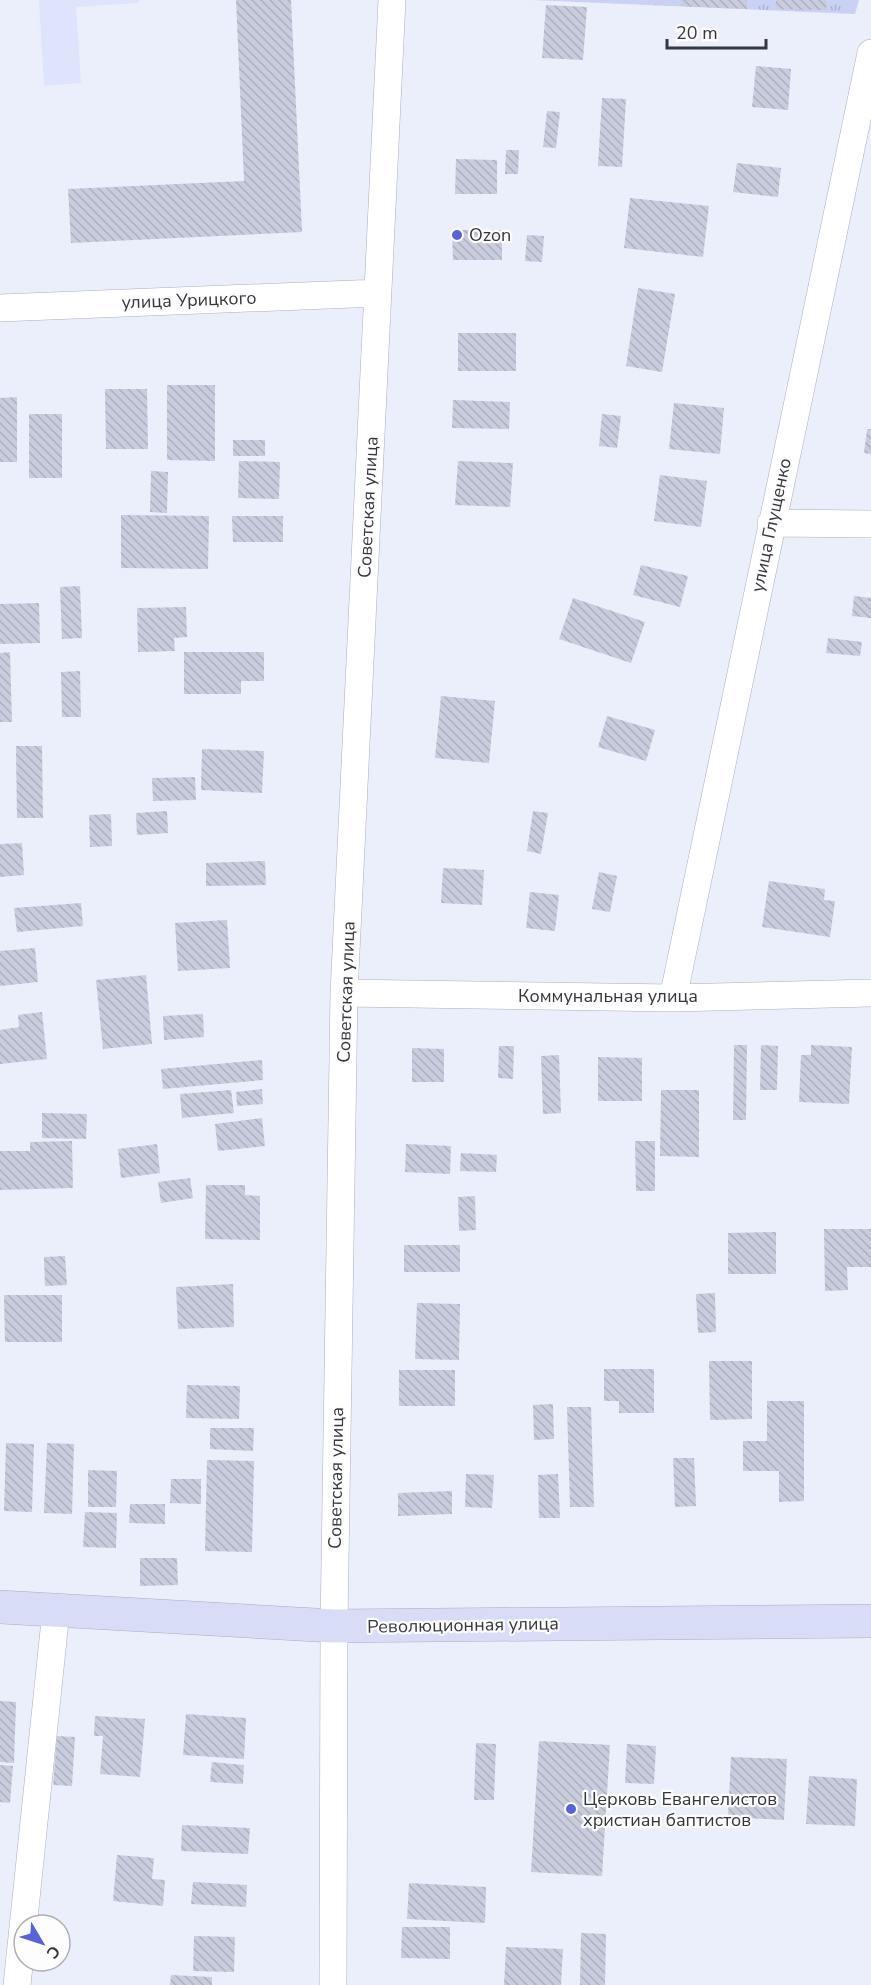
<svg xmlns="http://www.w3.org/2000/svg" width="871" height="1985" font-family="'Nunito Sans',sans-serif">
	<defs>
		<pattern id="grass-tufts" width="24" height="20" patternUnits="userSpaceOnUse" patternTransform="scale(1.5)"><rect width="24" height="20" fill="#c9d1f5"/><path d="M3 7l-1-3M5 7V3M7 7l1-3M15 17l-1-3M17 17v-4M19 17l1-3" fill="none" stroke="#adb4d3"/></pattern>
		<pattern id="building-back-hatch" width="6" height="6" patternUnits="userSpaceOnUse" patternTransform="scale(1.5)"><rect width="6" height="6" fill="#c8ccdd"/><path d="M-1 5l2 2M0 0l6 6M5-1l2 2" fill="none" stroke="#acb0bf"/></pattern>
	</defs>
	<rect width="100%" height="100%" fill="#ebeffc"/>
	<path fill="#dee4fc" d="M39 0H139V3L76 7 81 83 44 86Z"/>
	<path fill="url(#grass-tufts)" d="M531 0H859L855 14Z"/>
	<path fill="url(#building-back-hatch)" d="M236 0H291L302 232 71 243 68 189 244 181Z
		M681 0H747V9L681 6Z
		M776 0H827L826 10 776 9Z
		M546 5 587 7 583 60 542 58Z
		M756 66 791 69 788 110 752 107Z
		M602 98 626 99 622 167 598 166Z
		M547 111 560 112 556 148 543 147Z
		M506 150H519L518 174H505Z
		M456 159 497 160V194H455Z
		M737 163 781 168 778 197 733 192Z
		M630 198 709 206 703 257 624 248Z
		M452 230H502V260H453Z
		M527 235 544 236 542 262 525 261Z
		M638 288 675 294 662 372 626 366Z
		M458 333H516V371H458Z
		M167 385H215V461L167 460Z
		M105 389H147L148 449H106Z
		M17 397V462H0V398Z
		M453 400 510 402 509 429 452 428Z
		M674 403 724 408 720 454 669 449Z
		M29 414H62V478H29Z
		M602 414 621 416 617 448 599 446Z
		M867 429H871V454L864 453Z
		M233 440H265V456H233Z
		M239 461 280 462 279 499 238 498Z
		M458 461 513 463 510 507 455 505Z
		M151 471 168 472 167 513 150 512Z
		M660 475 707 481 701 527 654 521Z
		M121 515 209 516 208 569 121 568Z
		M232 516H283V542H233Z
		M641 565 688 576 680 607 633 595Z
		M80 586 82 638 62 639 60 587Z
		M854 596 871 598V618L852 616Z
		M573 598 645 622 631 663 559 639Z
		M39 603 40 643 0 644V604Z
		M186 607 187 637 174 638 175 651 138 652 137 608Z
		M828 638 862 642 860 656 826 653Z
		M10 652 12 722H0V653Z
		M184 652H264V681H241V694H184Z
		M80 671 81 717H62L61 672Z
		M441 696 495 701 489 763 435 758Z
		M607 716 655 730 646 761 598 747Z
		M16 746H42L43 818H17Z
		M202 749 264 751 262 793 201 790Z
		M195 777 196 800 153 801 152 778Z
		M167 811 168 833 137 835 136 813Z
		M533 811 548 813 541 854 527 851Z
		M111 814 112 846 90 847 89 815Z
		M22 843 24 875 0 877V844Z
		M265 861 266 885 206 886V863Z
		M443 868 484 870 482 905 441 903Z
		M599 872 617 876 610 912 592 909Z
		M769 881 825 889 824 900 835 901 830 937 762 927Z
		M530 892 559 895 555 931 526 928Z
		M81 903 83 926 17 932 14 908Z
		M227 920 230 968 178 971 175 923Z
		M35 948 38 982 0 986V951Z
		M146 975 152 1044 103 1049 96 980Z
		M42 1012 47 1059 0 1064V1030L19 1027 18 1015Z
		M203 1014 204 1037 164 1040 163 1016Z
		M734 1045H747L746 1120H733Z
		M761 1045 778 1046 777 1090H760Z
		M811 1045 852 1047 849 1104 799 1102 801 1055H811Z
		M499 1046H514L513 1079 498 1078Z
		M412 1048 444 1049V1082H412Z
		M559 1055 561 1113 543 1114 541 1056Z
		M598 1057 642 1058V1101H598Z
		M262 1060 263 1080 163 1089 161 1069Z
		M262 1089 263 1104 237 1106 236 1092Z
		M231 1090 234 1113 182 1118 180 1094Z
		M661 1090H699V1157L660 1156Z
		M42 1113 87 1114 86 1139 42 1138Z
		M262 1118 265 1146 218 1151 215 1124Z
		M72 1141 73 1188 0 1190V1151H30V1142Z
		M635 1141H655V1191H636Z
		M157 1144 160 1173 121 1178 118 1149Z
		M406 1144 451 1146 450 1174 405 1172Z
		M461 1153 497 1155 496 1172 460 1171Z
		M190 1178 193 1198 161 1203 158 1182Z
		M206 1185H245V1195L260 1196V1240L205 1239Z
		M475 1196 476 1230 459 1231 458 1197Z
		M824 1229H871V1267H847L848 1290 825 1291Z
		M776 1232V1274H728V1233Z
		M404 1245H460V1272H404Z
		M65 1256 67 1285 45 1286 44 1257Z
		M233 1284 234 1327 178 1329 176 1287Z
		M715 1293 716 1332 698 1333 696 1294Z
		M4 1295H62V1342H5Z
		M417 1303 460 1304 459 1360 415 1359Z
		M709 1361H752V1419L710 1420Z
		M604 1369H654V1413H619V1401H604Z
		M399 1370H455V1406H399Z
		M187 1385 240 1386 239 1419 186 1418Z
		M767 1401H804V1501L779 1502V1471H743V1441H767Z
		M553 1404 554 1439 534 1440 533 1405Z
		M567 1407H591L594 1507H570Z
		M210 1428H254L253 1451 210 1449Z
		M6 1443 34 1444 32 1512 4 1511Z
		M47 1443 74 1444 72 1514 44 1513Z
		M673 1458H694L696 1506 675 1507Z
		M207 1460 254 1461 252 1552 205 1551Z
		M88 1470 117 1471 116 1507H88Z
		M466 1474 494 1475 492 1508 465 1507Z
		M558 1474 560 1518H539L538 1475Z
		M171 1479H201V1504L170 1503Z
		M452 1491V1514L398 1516V1493Z
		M130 1504H165V1524L129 1523Z
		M85 1512 117 1513 116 1548 83 1547Z
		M140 1558H177L178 1585 140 1586Z
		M0 1701 16 1702 14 1763 0 1762Z
		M186 1714 246 1718 244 1759 183 1755Z
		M95 1716 145 1719 140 1777 100 1774 103 1736H94Z
		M57 1736 75 1737 72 1786 53 1785Z
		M539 1741 610 1745 602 1876 531 1872Z
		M476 1743 496 1744 494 1800H474Z
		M627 1744 656 1746 654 1784 625 1783Z
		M731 1757 787 1759 784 1820 728 1817Z
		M212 1762 244 1765 243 1784 210 1782Z
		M0 1765 13 1766 10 1803 0 1802Z
		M809 1776 857 1779 855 1826 806 1824Z
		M182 1825 250 1828 248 1854 181 1851Z
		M117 1855 154 1858 152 1879 165 1880 163 1906 113 1901Z
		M193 1882 247 1885 246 1907 191 1904Z
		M409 1883 486 1887 485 1923 407 1919Z
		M402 1927H450V1959L401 1958Z
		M581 1933 606 1934 605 1985H580Z
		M194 1936 235 1937 234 1972 193 1971Z
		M506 1947 563 1949 561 1985H504Z
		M171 1975 212 1977V1985H170Z"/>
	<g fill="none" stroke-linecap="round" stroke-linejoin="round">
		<g stroke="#aaaebe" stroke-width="28">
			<path id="street" d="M0 308 378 293
				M771 523 871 524
				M344 993 673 998 871 993
				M673 998 871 53
				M17 1985 56 1611
				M333 1985 334 1626 344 993 392 0"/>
		</g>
		<g stroke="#aaaebe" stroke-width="34">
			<path id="secondary" d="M0 1607 334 1626 871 1621"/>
		</g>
		<use href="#street" stroke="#fff" stroke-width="27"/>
		<use href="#secondary" stroke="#d8dcf6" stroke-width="33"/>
	</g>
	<g fill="#5862d9" stroke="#fdfdfd" stroke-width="2">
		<circle cx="457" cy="235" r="6"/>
		<circle cx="571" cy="1809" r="6"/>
	</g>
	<g text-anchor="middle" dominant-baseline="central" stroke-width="4.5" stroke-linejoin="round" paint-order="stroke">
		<g font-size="18" fill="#35373d" stroke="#fdfdfd" text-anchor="start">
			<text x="469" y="235">Ozon</text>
			<text x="583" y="1799">Церковь Евангелистов<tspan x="583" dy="21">христиан баптистов</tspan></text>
		</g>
		<g font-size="18" fill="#35373d" stroke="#fdfdfd">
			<text transform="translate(189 300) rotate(-2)">улица Урицкого</text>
			<text transform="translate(368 507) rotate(-87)">Советская улица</text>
			<text transform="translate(771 525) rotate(-78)">улица Глущенко</text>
			<text transform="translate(346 992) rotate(-88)">Советская улица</text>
			<text x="608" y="996">Коммунальная улица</text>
			<text transform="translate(336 1478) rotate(-89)">Советская улица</text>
			<text transform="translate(463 1625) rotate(-1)">Революционная улица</text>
		</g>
	</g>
	<g transform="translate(42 1943) rotate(129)"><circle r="28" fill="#fdfdfd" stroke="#adaeb0" stroke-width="1.5"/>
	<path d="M0-4.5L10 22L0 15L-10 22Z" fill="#5862d9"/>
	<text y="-9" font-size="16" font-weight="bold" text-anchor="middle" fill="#35373d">С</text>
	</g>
	<path d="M667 39v9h99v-9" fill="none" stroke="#35373d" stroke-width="3"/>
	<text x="676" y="39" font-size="18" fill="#35373d" stroke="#fdfdfd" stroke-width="4.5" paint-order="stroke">20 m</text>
</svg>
